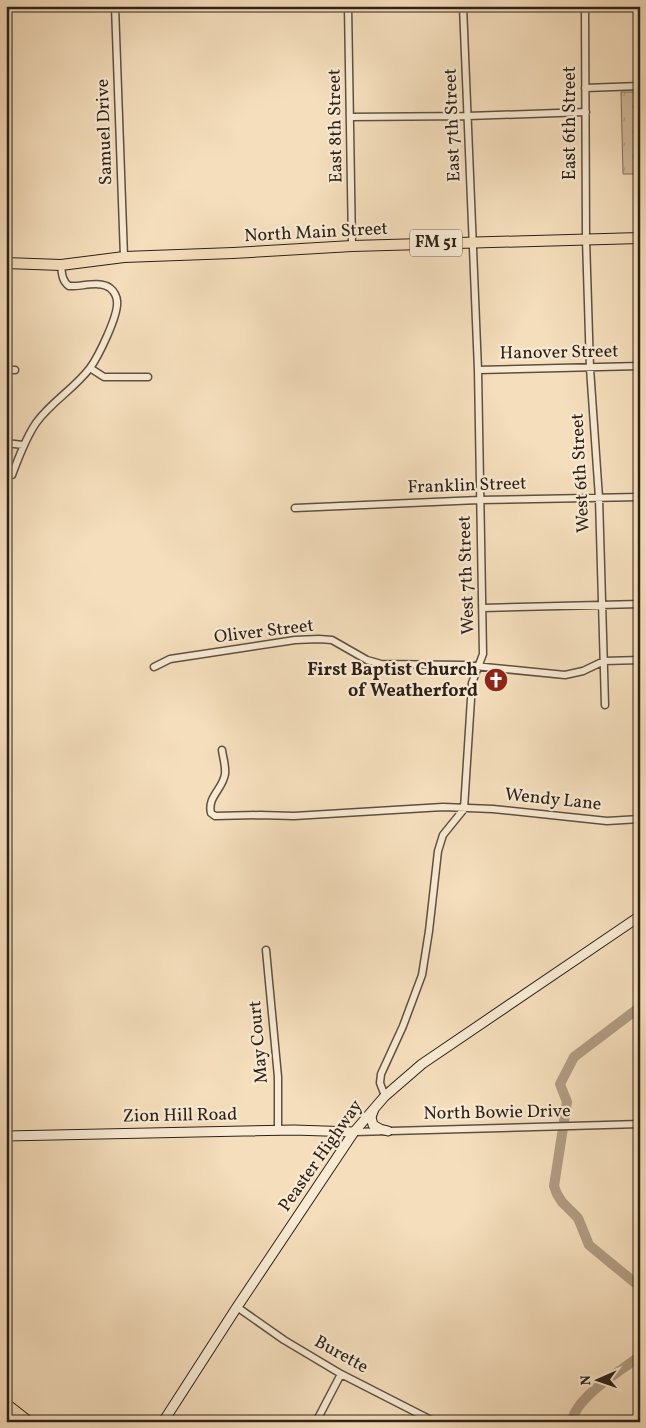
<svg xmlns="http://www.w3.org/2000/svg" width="646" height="1428" font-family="Vollkorn,serif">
	<defs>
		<pattern id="park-tufts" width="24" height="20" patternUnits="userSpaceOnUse" patternTransform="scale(1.25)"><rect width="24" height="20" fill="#d3bea0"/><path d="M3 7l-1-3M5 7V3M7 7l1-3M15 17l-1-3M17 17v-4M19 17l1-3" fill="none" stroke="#b5a389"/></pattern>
	</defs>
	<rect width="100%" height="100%" fill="#f5debc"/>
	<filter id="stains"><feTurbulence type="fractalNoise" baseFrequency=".004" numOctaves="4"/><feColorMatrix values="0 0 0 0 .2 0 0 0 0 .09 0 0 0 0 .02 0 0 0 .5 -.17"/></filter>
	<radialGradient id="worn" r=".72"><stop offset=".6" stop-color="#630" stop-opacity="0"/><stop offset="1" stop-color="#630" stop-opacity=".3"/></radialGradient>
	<path fill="url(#park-tufts)" stroke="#806f5c" d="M621 92H640V174H623Z"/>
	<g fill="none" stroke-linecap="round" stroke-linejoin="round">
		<path stroke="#b19d84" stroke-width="10" d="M640 1007 574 1057 560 1084 567 1102 554 1186 557 1194 562 1202 578 1218 589 1245 640 1287
			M572 1422C575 1397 621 1371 640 1356"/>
		<g stroke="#5f5041" stroke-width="9">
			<path id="minor" d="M115 6 124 257
				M348 6 352 246
				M585 6 586 239 590 368 599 498 605 705
				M585 88 640 86
				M351 117 468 116 586 112
				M90 368 104 377H148
				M6 370H15
				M478 370 640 366
				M6 443 23 445
				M12 475C19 457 25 439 36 423 51 402 74 389 90 368 98 357 119 315 117 301 117 297 114 291 110 288 100 280 81 287 69 286 62 281 62 274 61 265
				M295 508 479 500 640 497
				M483 608 640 604
				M154 667 170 659 295 640 319 639 332 640 367 660 381 664 464 665 565 675 583 671 604 661 640 660
				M222 750C223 758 226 766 225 774 223 789 207 797 211 813L215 816 260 815 294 816 443 807 493 809 607 821 640 819
				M266 950 278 1077V1131
				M385 1096 380 1083 381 1074 403 1026 422 975 429 931 438 851 443 835 464 809 472 683 483 654 478 370 463 6
				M354 1132 640 1124
				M237 1307 284 1340 341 1374 435 1422
				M316 1422 341 1374"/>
		</g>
		<g stroke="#2d2018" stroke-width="11">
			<path id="secondary" d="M374 1109 371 1117 373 1125 380 1129 388 1131
				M6 1136 294 1130 354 1132
				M163 1422 237 1307 354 1132 385 1096 422 1064 640 916"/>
		</g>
		<g stroke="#2d2018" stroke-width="12">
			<path id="primary" d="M6 263 61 265 124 257 233 253 352 246 640 238
				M6 1404 29 1422"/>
		</g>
		<use href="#minor" stroke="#f8ead3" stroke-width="6"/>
		<use href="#secondary" stroke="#f8ead3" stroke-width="9"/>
		<use href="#primary" stroke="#f5debc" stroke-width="10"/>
	</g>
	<defs>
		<g id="church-disc" transform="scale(1.25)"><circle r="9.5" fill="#8f2418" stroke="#f8ead3"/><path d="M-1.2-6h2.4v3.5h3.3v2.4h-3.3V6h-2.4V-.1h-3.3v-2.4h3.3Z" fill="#fff"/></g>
	</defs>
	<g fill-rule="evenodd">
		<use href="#church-disc" x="496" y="680"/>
	</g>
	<g text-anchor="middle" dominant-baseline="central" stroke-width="4.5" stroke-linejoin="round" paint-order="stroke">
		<rect fill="#f8ead3" stroke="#6a5d50" stroke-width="1" x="410" y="229.5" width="52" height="27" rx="4"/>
		<g font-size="16" font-weight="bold" fill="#2d2018">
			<text x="436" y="243">FM 51</text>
		</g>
		<g font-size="18" fill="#2d2018" stroke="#f8ead3">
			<text transform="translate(570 123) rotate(-90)">East 6th Street</text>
			<text transform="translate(453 125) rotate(-92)">East 7th Street</text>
			<text transform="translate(336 126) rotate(-91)">East 8th Street</text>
			<text transform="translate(105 132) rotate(-92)">Samuel Drive</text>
			<text transform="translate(316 233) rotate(-3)">North Main Street</text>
			<text transform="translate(559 353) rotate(-1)">Hanover Street</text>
			<text transform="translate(581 473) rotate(-93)">West 6th Street</text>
			<text transform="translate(467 486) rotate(-2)">Franklin Street</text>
			<text transform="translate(467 575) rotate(-92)">West 7th Street</text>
			<text transform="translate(264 632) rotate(-7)">Oliver Street</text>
			<text transform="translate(553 800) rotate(6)">Wendy Lane</text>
			<text transform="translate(259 1042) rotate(-95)">May Court</text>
			<text transform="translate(497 1113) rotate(-1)">North Bowie Drive</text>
			<text transform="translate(180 1116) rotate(-1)">Zion Hill Road</text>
			<text transform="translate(321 1156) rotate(-55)">Peaster Highway</text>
			<text transform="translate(341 1355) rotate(29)">Burette</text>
		</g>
		<g font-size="18" font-weight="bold" fill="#2d2018" stroke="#f8ead3" text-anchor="end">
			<text x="478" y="670">First Baptist Church<tspan x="478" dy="21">of Weatherford</tspan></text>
		</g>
	</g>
	<rect width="646" height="1428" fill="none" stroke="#f5debc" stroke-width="25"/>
	<rect x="8" y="8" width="631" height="1413" fill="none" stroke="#2d2018" stroke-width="2.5"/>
	<rect x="12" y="12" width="621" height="1403" fill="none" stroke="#2d2018"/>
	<g transform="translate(598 1380) rotate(268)" stroke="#f8ead3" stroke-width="4" paint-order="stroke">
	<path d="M0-4L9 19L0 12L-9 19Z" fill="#2d2018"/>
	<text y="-8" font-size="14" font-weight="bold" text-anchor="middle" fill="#2d2018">N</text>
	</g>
	<rect width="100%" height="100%" filter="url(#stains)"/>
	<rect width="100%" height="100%" fill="url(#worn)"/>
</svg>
